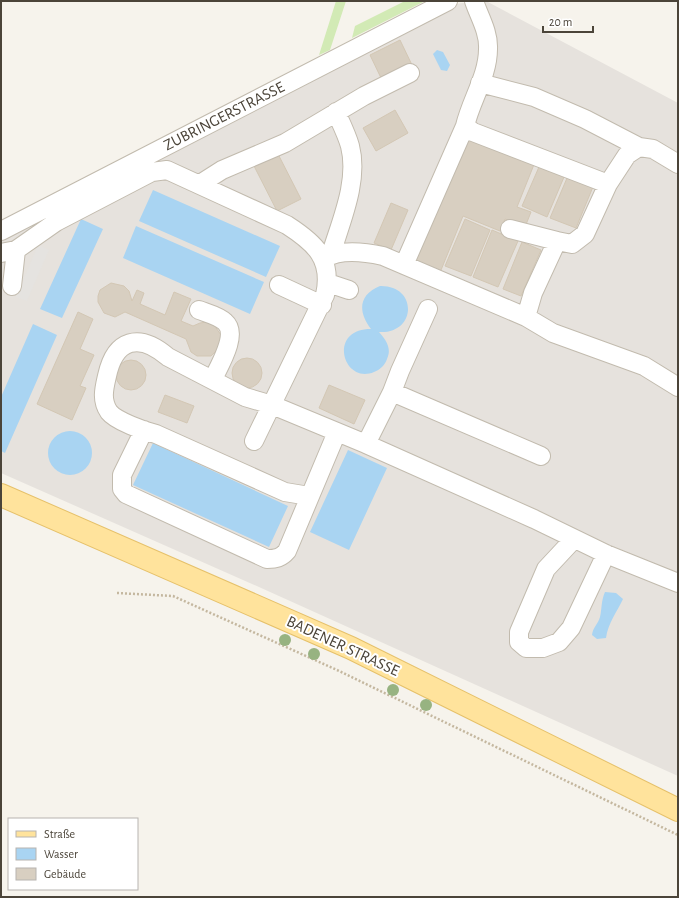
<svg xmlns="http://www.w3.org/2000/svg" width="679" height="898" font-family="'Alegreya Sans',sans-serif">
	<rect width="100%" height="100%" fill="#f6f3ec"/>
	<path fill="#e6e2dd" d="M478 1H486L678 103V776L259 587 1 473V236L455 4Z"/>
	<path fill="#d2eab5" d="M336 1H346L330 50 319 55Z
		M405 1H425L352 38 355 26Z"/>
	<path fill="#e5e3e0" d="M38 245 49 250 27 301 16 297Z"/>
	<path fill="#a9d4f2" d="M437 50 443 52 450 65 447 71 441 70 433 54Z
		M153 190 280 246 266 277 139 221Z
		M81 219 103 229 62 318 40 309Z
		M136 226 264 282 250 314 123 258Z
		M380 286C418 285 417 334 379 332 386 340 392 348 387 359 385 365 380 370 374 372 343 385 327 329 371 329 358 312 358 295 380 286Z
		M33 324 57 335 5 453 1 451V397Z
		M48 453a22 22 0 1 1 44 0a22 22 0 1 1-44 0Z
		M153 443 288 506 269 547 133 485Z
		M348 450 387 468 349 550 310 532Z
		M605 592 616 593 623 599C617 612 608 623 606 638L597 639 592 635C593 627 598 624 600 617 602 608 601 601 605 592Z"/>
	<path fill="#d8cfc1" stroke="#d3c7b4" d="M400 40 412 65 382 80 370 55Z
		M395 110 408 133 376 151 363 128Z
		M464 133 535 162 517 207 531 212 525 227 505 219 500 231 463 216 439 275 413 265Z
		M278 154 301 199 277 211 254 166Z
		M542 160 567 170 547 217 522 206Z
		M570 171 595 182 576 228 550 218Z
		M391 203 408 210 391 250 374 243Z
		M465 219 490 230 471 276 445 266Z
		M492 230 518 241 498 287 473 277Z
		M522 242 541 250 521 296 503 289Z
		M111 283 124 286 129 291 132 301 137 290 144 293 140 304 165 315 174 292 191 299 181 321 193 326 200 323 207 322 214 325 221 335 220 347 211 356H197L191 352 186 339 125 312 115 317 104 313 98 302V296L100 290Z
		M78 312 93 319 80 349 94 355 80 386 86 388 72 420 37 404Z
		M232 373a15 15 0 1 1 30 0a15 15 0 1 1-30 0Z
		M116 375a15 15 0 1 1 30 0a15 15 0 1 1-30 0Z
		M329 385 365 400 354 424 319 408Z
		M165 395 194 406 187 423 158 412Z"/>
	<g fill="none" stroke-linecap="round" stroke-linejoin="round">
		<g stroke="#c2bbae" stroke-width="20">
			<path id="minor" d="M480 83 534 97 585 119 639 147
				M465 126 473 132 608 184
				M200 184 222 170 285 143 364 96 410 73
				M510 229 557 241
				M1 231 448 1
				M1 253 16 250 56 222 152 172 167 170 287 225C315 243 333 259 325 295L254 441
				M331 254C341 221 359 181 350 146 347 135 341 123 336 112
				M324 259C339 249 365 252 383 256L526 317 553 333 644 366 678 387
				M404 265 465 126C471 100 488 76 488 49 489 32 479 16 474 1
				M328 283 349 290
				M279 285 322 305
				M12 286 16 250
				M199 310C207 313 219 316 225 322 239 334 219 366 213 379
				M526 317 533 293 557 241 572 244 585 234 608 184 627 155 639 147 653 149 678 164
				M392 392 400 371 428 309
				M144 430 122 475V489L126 494 267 559C276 559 281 558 287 551L337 432
				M366 444 392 392 541 456
				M309 496 285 492 156 434C144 431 116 421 109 412 101 400 104 389 107 376 115 339 139 332 168 357L245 397 272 405 366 444 534 519 606 554 678 583
				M574 539 546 569 519 632V642L526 648H543L559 642 571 628 606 554"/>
		</g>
		<g stroke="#e6c16a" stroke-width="24">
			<path id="major" d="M1 495 351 648 678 810"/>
		</g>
		<path stroke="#c4b79f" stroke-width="2.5" stroke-dasharray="2 2" stroke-linecap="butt" d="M117 593 173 596 337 670 678 835"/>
		<use href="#minor" stroke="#fff" stroke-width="18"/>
		<use href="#major" stroke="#ffe39c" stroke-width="22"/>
	</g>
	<g fill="#97b381">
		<circle cx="285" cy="640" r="6"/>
		<circle cx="314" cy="654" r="6"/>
		<circle cx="393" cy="690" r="6"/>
		<circle cx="426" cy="705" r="6"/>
	</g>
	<g text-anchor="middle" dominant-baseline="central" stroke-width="4" stroke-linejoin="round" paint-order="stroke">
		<g font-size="16" fill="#4b4439" stroke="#fff">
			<text transform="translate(224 116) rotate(-27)">ZUBRINGERSTRASSE</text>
			<text transform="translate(343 646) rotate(25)">BADENER STRASSE</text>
		</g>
	</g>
	<rect width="679" height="898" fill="none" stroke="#4b4439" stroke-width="4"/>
	<rect x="8" y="818" width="130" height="72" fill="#ffffff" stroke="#b7b4b0"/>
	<rect x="16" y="831" width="20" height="6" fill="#ffe39c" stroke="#b7b4b0"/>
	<text x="44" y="838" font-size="12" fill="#4b4439">Straße</text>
	<rect x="16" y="848" width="20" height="12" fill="#a9d4f2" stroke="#b7b4b0"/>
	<text x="44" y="858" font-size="12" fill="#4b4439">Wasser</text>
	<rect x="16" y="868" width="20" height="12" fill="#d8cfc1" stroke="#b7b4b0"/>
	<text x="44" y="878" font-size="12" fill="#4b4439">Gebäude</text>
	<path d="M543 26v6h50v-6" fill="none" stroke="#4b4439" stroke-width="2"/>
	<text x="549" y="26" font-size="12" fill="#4b4439" stroke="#ffffff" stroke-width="3" paint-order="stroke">20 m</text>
</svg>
